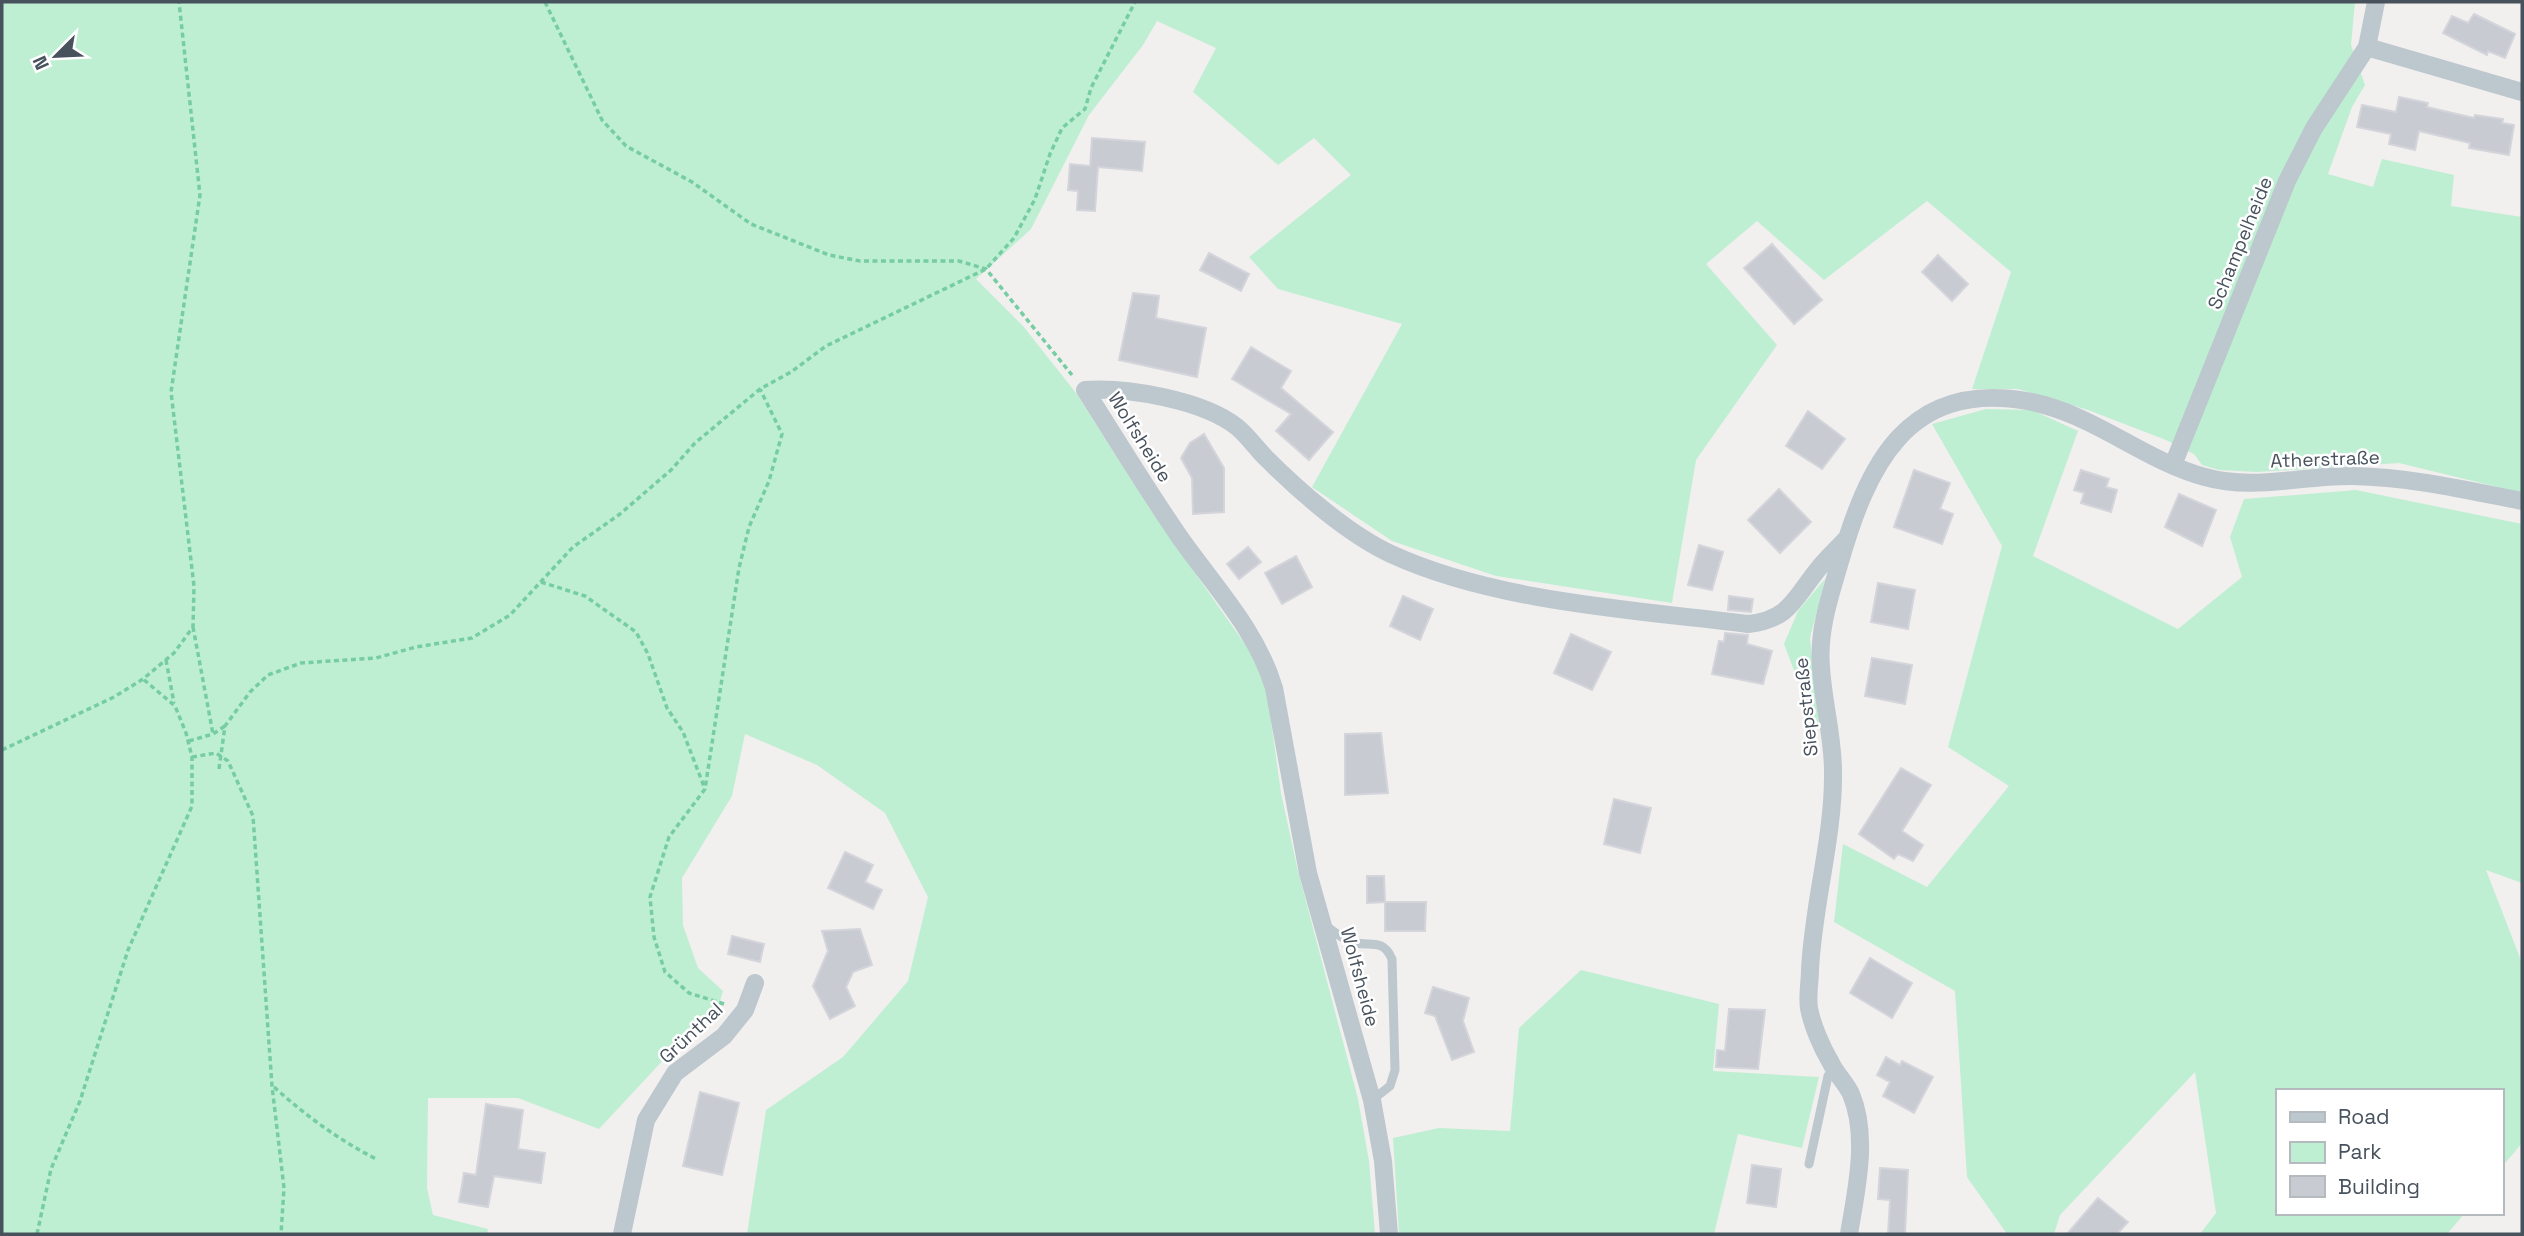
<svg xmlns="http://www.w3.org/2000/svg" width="2524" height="1236" font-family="'Space Grotesk',sans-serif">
	<rect width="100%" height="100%" fill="#f2efef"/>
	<path fill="#beefd2" d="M2 2H2355L2351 45 2365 85 2352 107 2328 174 2373 187 2382 159 2454 175 2451 206 2522 217V493L2399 463 2257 472 2219 470 2202 465 2194 454 2166 440 2088 410 2018 389H1972L2011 272 1927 201 1824 280 1757 221 1706 264 1777 345 1696 460 1672 603 1496 576 1392 541 1312 487 1402 324 1278 289 1249 257 1351 175 1314 138 1278 165 1193 92 1216 48 1157 21 1143 45 1089 115 1031 229 976 279 1023 326 1076 393 1148 506 1256 660 1267 692 1281 793 1297 867 1358 1099 1369 1161 1375 1234H747L766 1110 843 1057 908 981 928 897 885 813 817 765 745 734 732 796 682 878 683 925 698 968 723 991 717 1011 680 1042 599 1129 518 1098H428L427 1188 433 1215 488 1229 487 1234H2Z
		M1986 409 2032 410 2078 431 2033 556 2178 629 2242 577 2230 537 2244 499 2356 490 2522 524V883L2486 870 2522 963V1143L2501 1168V1091H2277V1213H2465L2447 1234H2200L2216 1213 2195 1072 2060 1215 2054 1234H2007L1967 1177 1955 991 1834 922 1843 844 1927 887 2009 786 1948 747 2002 546 1932 424Z
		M1825 579 1810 638 1819 724 1812 718 1784 644 1798 611Z
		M1581 970 1719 1004 1713 1071 1819 1077 1802 1148 1738 1134 1714 1234H1399L1393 1138 1439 1128 1510 1131 1519 1028Z"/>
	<path fill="#c9cbd2" stroke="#d3d5db" stroke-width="2" d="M2474 14 2515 34 2505 58 2488 51 2487 55 2443 33 2452 16 2468 23Z
		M2399 97 2428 103 2427 107 2474 118 2475 115 2503 119 2502 123 2514 125 2509 155 2469 148 2470 143 2419 131 2415 150 2389 144 2391 134 2357 127 2362 105 2396 112Z
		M1092 138 1145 142 1142 171 1098 167 1095 211 1077 210 1078 191 1068 190 1070 164 1090 166Z
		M1772 244 1822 300 1794 324 1744 268Z
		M1209 253 1249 274 1241 291 1200 270Z
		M1938 255 1968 284 1952 301 1922 272Z
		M1133 293 1159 296 1156 318 1206 328 1197 377 1119 360Z
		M1251 347 1291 371 1281 388 1333 432 1309 460 1276 431 1291 414 1232 379Z
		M1808 411 1845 439 1822 469 1786 446Z
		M1204 434 1224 468V512L1193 514 1192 478 1181 458 1190 443Z
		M1914 470 1950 483 1940 509 1953 514 1942 544 1894 527Z
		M2081 470 2109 479 2106 487 2117 490 2111 512 2081 503 2084 493 2074 490Z
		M1779 489 1811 522 1780 553 1748 520Z
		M2179 494 2216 510 2202 546 2165 527Z
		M1699 545 1723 552 1712 590 1688 585Z
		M1248 547 1261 562 1239 579 1227 564Z
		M1296 556 1312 587 1282 604 1265 573Z
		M1878 583 1915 590 1908 629 1871 622Z
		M1403 596 1433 609 1420 640 1390 626Z
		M1729 596 1753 599 1751 612 1728 610Z
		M1725 633 1748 635 1747 644 1772 651 1763 684 1712 674 1719 641 1724 642Z
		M1571 634 1611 652 1592 690 1554 673Z
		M1872 658 1912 665 1905 704 1865 696Z
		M1381 733 1388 793 1345 795V734Z
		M1901 768 1931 785 1902 831 1923 845 1913 861 1898 854 1894 859 1859 834Z
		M1614 799 1651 808 1640 853 1604 844Z
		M845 852 873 865 865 882 882 890 873 909 828 888Z
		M1367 876H1384L1385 902 1367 903Z
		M1385 902H1426L1425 931H1385Z
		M860 929 872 965 853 972 846 987 855 1006 830 1019 813 986 828 951 822 931Z
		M732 936 764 944 760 962 728 954Z
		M1870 958 1912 983 1892 1018 1850 993Z
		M1433 987 1469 998 1463 1021 1474 1052 1452 1060 1435 1016 1425 1013Z
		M1729 1009 1765 1010 1758 1069 1716 1067 1717 1050 1725 1051Z
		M1886 1057 1900 1065 1902 1061 1933 1077 1914 1113 1883 1096 1890 1082 1877 1075Z
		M700 1092 739 1103 722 1175 683 1166Z
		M486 1104 523 1110 518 1149 545 1153 541 1183 494 1176 488 1207 459 1202 464 1173 476 1175Z
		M1752 1165 1781 1169 1776 1207 1747 1203Z
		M1880 1168 1908 1170 1905 1234H1888L1890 1200 1878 1199Z
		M2098 1198 2128 1222 2117 1234H2067Z"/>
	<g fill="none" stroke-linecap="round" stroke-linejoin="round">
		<path stroke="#76cda3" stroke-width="3.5" stroke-dasharray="5 3.5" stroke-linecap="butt" d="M545 2 602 120 626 146 692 182 751 224 829 255 860 261H959L986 269 1072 375
			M541 582 585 596 636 632 648 654 667 708 683 732 705 789
			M193 627 213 734
			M166 660 174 703
			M189 741 213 734 225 726
			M2 750 114 697 143 679 174 653 193 627 194 586 171 392 200 195 179 2
			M192 757 216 753 228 761 253 816 272 1086 284 1188 281 1234
			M219 769 225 726 250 692 268 675 301 663 376 658 416 647 472 638 510 615 573 547 620 514 671 470 695 443 760 389 791 372 826 346 986 269 1014 238 1035 199 1050 154 1062 128 1085 109 1091 88 1135 2
			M724 1004 689 993 665 972 654 937 650 897 669 837 705 789 739 568 749 527 769 481 782 434 760 389
			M274 1087C306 1116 339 1140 378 1160
			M37 1234 51 1169 80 1101 128 950 192 806V757L186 733 175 706 143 679"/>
		<path stroke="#bdc7ce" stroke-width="9" d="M1326 926C1334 932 1345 941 1355 943 1373 946 1383 939 1392 959L1395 1070 1390 1086 1372 1100
			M1809 1164 1828 1076 1835 1070"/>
		<path stroke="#bdc7ce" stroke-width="18" d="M2367 47 2522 92
			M2173 465 2287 181 2314 128 2367 47 2376 2
			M622 1234 646 1120 675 1073 724 1036 745 1010 755 983
			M1389 1234 1383 1161 1372 1100 1308 873 1274 688C1257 631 1215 587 1181 539 1147 490 1117 440 1085 390 1127 387 1203 400 1237 427 1248 436 1256 448 1266 458 1299 491 1348 534 1391 554 1495 602 1635 610 1748 624 1790 620 1795 597 1819 568 1827 558 1837 549 1846 539
			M1849 1234C1856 1191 1869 1137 1851 1094 1846 1083 1836 1074 1831 1063 1822 1048 1812 1025 1809 1008 1807 996 1810 982 1810 970 1813 904 1834 837 1833 771 1833 736 1823 702 1821 667 1818 632 1829 599 1839 565 1867 467 1906 380 2027 401 2093 413 2142 460 2205 477 2253 491 2304 475 2353 476 2410 477 2466 490 2522 501"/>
	</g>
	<g text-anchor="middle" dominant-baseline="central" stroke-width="5" stroke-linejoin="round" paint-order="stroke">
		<g font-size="19" fill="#47525d" stroke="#fff">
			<text transform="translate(2240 243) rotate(-68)">Schampelheide</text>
			<text transform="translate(1140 437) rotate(58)">Wolfsheide</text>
			<text transform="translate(2325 459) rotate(-2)">Atherstraße</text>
			<text transform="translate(1806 707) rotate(-96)">Siepstraße</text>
			<text transform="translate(1360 977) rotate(75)">Wolfsheide</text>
			<text transform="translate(691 1033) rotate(-43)">Grünthal</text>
		</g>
	</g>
	<rect width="2524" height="1236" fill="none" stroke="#47525d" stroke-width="7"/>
	<rect x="2276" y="1089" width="228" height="126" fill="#ffffff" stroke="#b5babe" stroke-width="2"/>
	<rect x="2290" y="1112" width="35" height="10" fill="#bdc7ce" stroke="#b5babe" stroke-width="2"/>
	<text x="2338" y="1124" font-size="21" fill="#47525d">Road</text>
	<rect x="2290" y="1142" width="35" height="21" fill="#beefd2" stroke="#b5babe" stroke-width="2"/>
	<text x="2338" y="1159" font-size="21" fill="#47525d">Park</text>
	<rect x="2290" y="1176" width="35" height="21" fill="#c9cbd2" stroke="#b5babe" stroke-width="2"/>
	<text x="2338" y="1194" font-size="21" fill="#47525d">Building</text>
	<g transform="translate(56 56) rotate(246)" stroke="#ffffff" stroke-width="5" paint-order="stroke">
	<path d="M0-5L12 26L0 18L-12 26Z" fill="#47525d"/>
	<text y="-10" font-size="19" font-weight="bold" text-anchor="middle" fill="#47525d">N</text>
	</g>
</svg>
